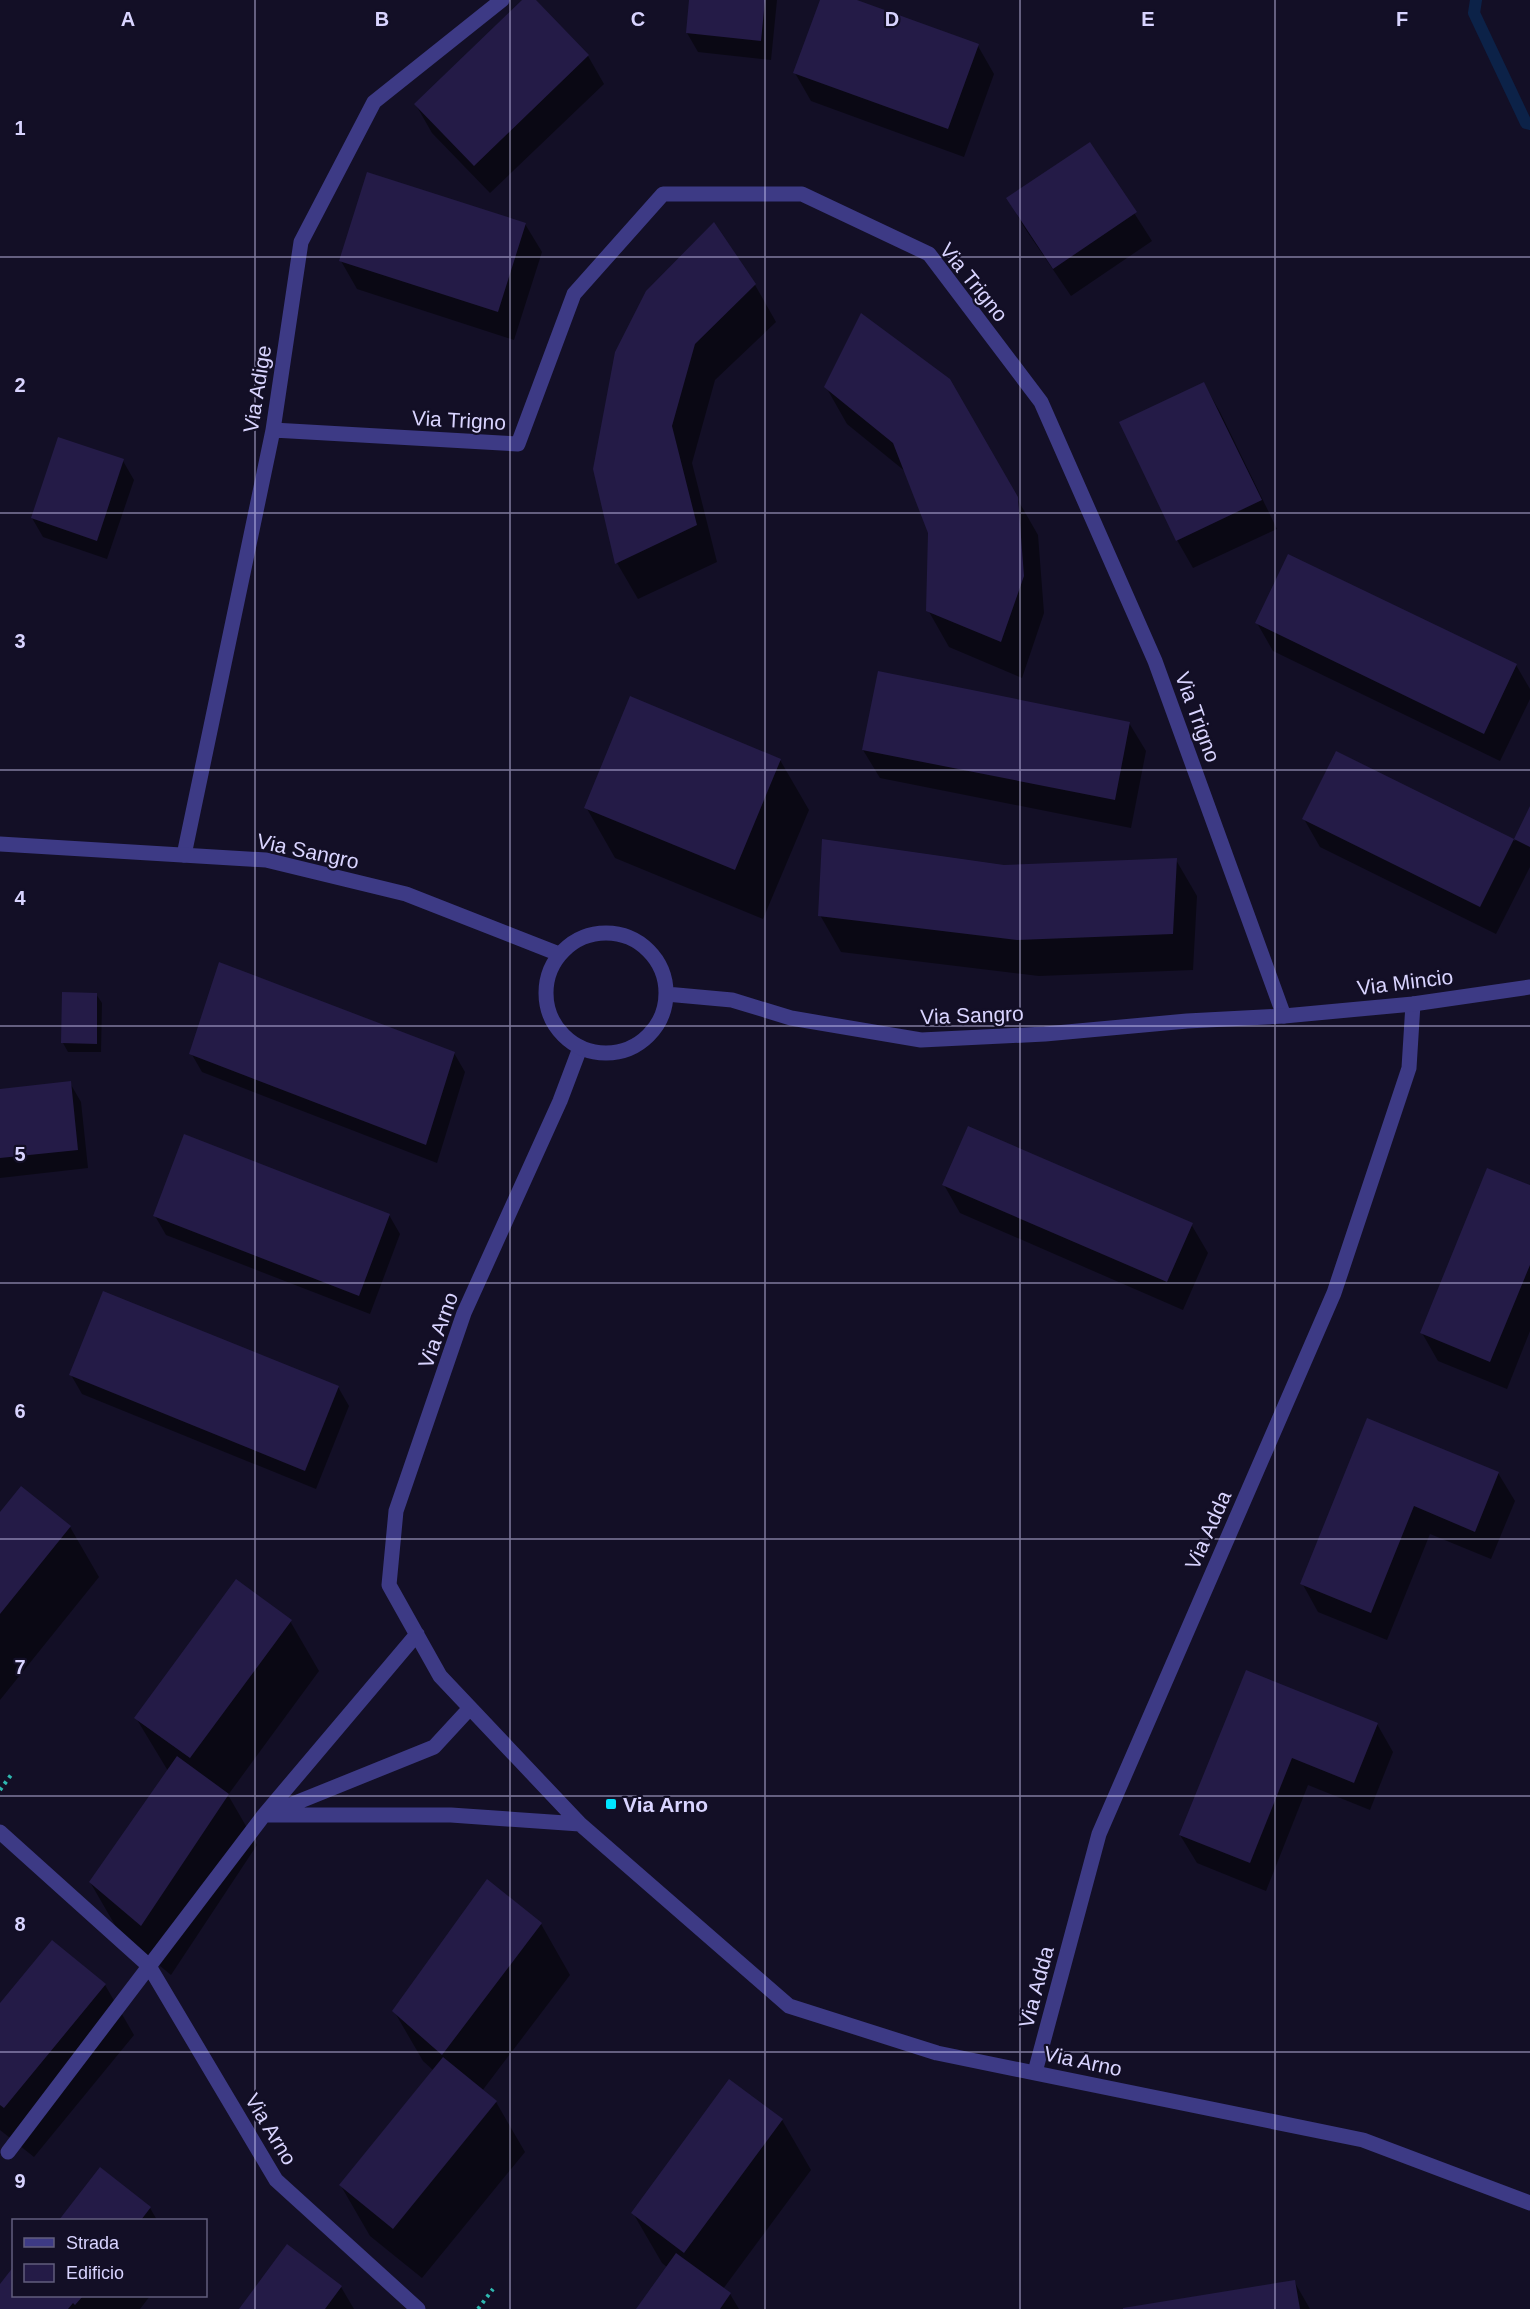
<svg xmlns="http://www.w3.org/2000/svg" width="1530" height="2309" font-family="Helvetica,sans-serif">
	<rect width="100%" height="100%" fill="#130f26"/>
	<path fill="#0007" d="M524 0H534L588 56 604 84 490 193 432 133 416 105Z
		M691 0H777L771 60 698 52 687 33Z
		M821 0H853L978 46 994 74 964 157 811 101 795 73Z
		M1090 144 1152 241 1071 296 1024 227 1008 199Z
		M525 224 542 252 514 340 357 289 341 261Z
		M714 224 755 285 776 322 715 380 692 463 717 562 638 599 617 563Z
		M949 380 1038 535 1044 613 1022 678 949 647 928 610 930 533 906 472 847 424 826 387Z
		M1204 384 1220 412 1277 529 1193 568 1177 540Z
		M123 461 134 480 107 559 43 537 32 518Z
		M1289 556 1516 665 1530 689V699L1500 761 1273 651 1257 623Z
		M1129 723 1146 751 1131 828 880 778 863 750Z
		M1337 753 1515 841 1530 809V867L1496 934 1320 847 1304 819Z
		M780 760 809 810 763 919 615 858 586 807Z
		M1176 860 1197 896 1193 970 1039 976 841 952 820 915 1004 867Z
		M96 994 102 1003 101 1052H68L63 1043Z
		M191 1053H454L465 1072 437 1163 202 1072Z
		M70 1083 81 1102 88 1168 0 1178V1090Z
		M944 1185 1191 1224 1208 1253 1183 1310 960 1213Z
		M1530 1187V1331L1507 1389 1438 1361 1422 1333Z
		M389 1215 400 1234 370 1314 166 1235 155 1216Z
		M71 1375 338 1387 349 1406 316 1489 82 1394Z
		M1368 1420 1498 1473 1515 1501 1491 1559 1430 1534 1387 1640 1318 1612 1302 1583Z
		M0 1514 70 1527 99 1577 0 1700Z
		M290 1621 319 1671 228 1795 257 1845 171 1975 119 1932 90 1882 168 1771 136 1718Z
		M1246 1672 1377 1724 1393 1752 1370 1810 1308 1785 1266 1891 1197 1863 1180 1835Z
		M541 1924 570 1975 482 2091 496 2102 525 2152 422 2278 370 2236 341 2186 434 2071 423 2061 394 2011Z
		M105 1985 134 2035 34 2157 0 2130V2006Z
		M782 2120 811 2170 723 2289 730 2294 739 2309H638L668 2268 662 2263 633 2213Z
		M100 2170 150 2208 157 2220H60Z
		M1294 2281 1310 2309H1124Z
		M0 2286 14 2296H150L140 2309H0Z
		M341 2287 354 2309H241Z"/>
	<g fill="none" stroke-linecap="round" stroke-linejoin="round">
		<path stroke="#0c2248" stroke-width="12" d="M1476 0 1474 13 1526 123 1530 124"/>
	</g>
	<path fill="#241b47" d="M522 0H536L589 55 474 166 414 104Z
		M689 0H765L761 41 686 33Z
		M820 0H857L979 44 948 129 793 73Z
		M1090 142 1137 212 1053 269 1006 198Z
		M367 172 526 223 498 312 339 261Z
		M714 222 756 284 695 344 672 426 697 525 615 564 593 469 615 352 646 291Z
		M861 313 950 379 1018 497 1024 576 1001 642 926 611 928 533 893 443 824 387Z
		M1204 382 1262 500 1176 541 1119 422Z
		M58 437 124 459 97 541 31 518Z
		M1288 554 1517 664 1484 734 1255 623Z
		M878 671 1130 722 1115 800 862 750Z
		M630 696 781 759 735 870 584 808Z
		M1336 751 1514 839 1480 907 1302 819Z
		M1530 806V847L1514 839Z
		M822 839 1004 865 1177 858 1173 934 1017 940 818 916Z
		M219 962 455 1052 426 1145 189 1054Z
		M62 992 97 993V1044L61 1043Z
		M71 1081 78 1150 0 1158V1089Z
		M968 1126 1193 1223 1167 1282 942 1185Z
		M184 1134 390 1214 359 1296 153 1216Z
		M1487 1168 1530 1185V1265L1490 1362 1420 1333Z
		M103 1291 339 1386 305 1471 69 1375Z
		M1367 1418 1499 1472 1475 1532 1414 1506 1371 1613 1300 1584Z
		M21 1486 71 1526 0 1614V1512Z
		M236 1579 292 1620 190 1758 134 1718Z
		M1246 1670 1378 1723 1354 1783 1292 1758 1250 1863 1179 1835Z
		M177 1756 229 1794 141 1926 89 1882Z
		M487 1879 542 1923 442 2055 392 2011Z
		M52 1940 106 1984 4 2108 0 2105V2003Z
		M443 2057 497 2101 393 2229 339 2185Z
		M729 2079 783 2119 684 2253 631 2213Z
		M100 2167 151 2207 141 2220H59Z
		M287 2244 342 2286 325 2309H239Z
		M676 2253 731 2293 720 2309H636Z
		M14 2266V2296H83L75 2305 73 2303 68 2309H0V2284Z
		M1295 2280 1300 2309H1123V2308Z"/>
	<g fill="none" stroke-linecap="round" stroke-linejoin="round">
		<path stroke="#2fb8b0" stroke-width="4" stroke-dasharray="3 4.5" stroke-linecap="butt" d="M0 1790 11 1775
			M478 2309 493 2289"/>
		<path stroke="#3d3a85" stroke-width="15" d="M273 430 518 444 574 294 663 194H802L929 254 1041 402 1155 661 1284 1016
			M184 855 273 430 301 242 374 102 502 0
			M580 1048 560 1101 464 1313 396 1511 389 1585 440 1676 580 1824 789 2006 937 2053 1363 2140 1530 2203
			M273 1812 434 1747 470 1708
			M264 1815H451L580 1824
			M0 1832 149 1966 276 2180 418 2309
			M1035 2072 1099 1834 1334 1293 1409 1068 1413 1004
			M8 2152 264 1815 417 1634"/>
		<path stroke="#3d3a85" stroke-width="15" d="M0 844 266 860 406 894 559 954
			M546 993a60 60 0 1 1 120 0a60 60 0 1 1-120 0Z
			M666 994 732 1000 791 1018 921 1040 1045 1034 1187 1021 1284 1016 1413 1004 1530 987"/>
	</g>
	<path fill="none" stroke="#d9d4ff" stroke-width="1.5" stroke-opacity="0.55" d="M255 0V2309M510 0V2309M765 0V2309M1020 0V2309M1275 0V2309M0 257H1530M0 513H1530M0 770H1530M0 1026H1530M0 1283H1530M0 1539H1530M0 1796H1530M0 2052H1530"/>
	<rect fill="#00e5ff" stroke="#130f26" stroke-width="2" x="605" y="1798" width="12" height="12" rx="3"/>
	<g text-anchor="middle" dominant-baseline="central" stroke-width="4.5" stroke-linejoin="round" paint-order="stroke">
		<g font-size="21" fill="#d9d4ff" stroke="#130f26">
			<text transform="translate(974 282) rotate(51)">Via Trigno</text>
			<text transform="translate(257 389) rotate(-81)">Via Adige</text>
			<text transform="translate(459 420) rotate(3)">Via Trigno</text>
			<text transform="translate(1198 717) rotate(70)">Via Trigno</text>
			<text transform="translate(308 851) rotate(12)">Via Sangro</text>
			<text transform="translate(1405 982) rotate(-7)">Via Mincio</text>
			<text transform="translate(972 1015) rotate(-2)">Via Sangro</text>
			<text transform="translate(438 1330) rotate(-70)">Via Arno</text>
			<text transform="translate(1208 1530) rotate(-66)">Via Adda</text>
			<text transform="translate(1036 1987) rotate(-75)">Via Adda</text>
			<text transform="translate(1083 2061) rotate(12)">Via Arno</text>
			<text transform="translate(271 2129) rotate(59)">Via Arno</text>
		</g>
		<g font-size="21" font-weight="bold" fill="#d9d4ff" stroke="#130f26" text-anchor="start">
			<text x="623" y="1804">Via Arno</text>
		</g>
	</g>
	<g font-size="20" text-anchor="middle" font-weight="bold" fill="#d9d4ff" stroke="#130f26" stroke-width="4.5" stroke-linejoin="round" paint-order="stroke">
		<text x="128" y="26">A</text>
		<text x="382" y="26">B</text>
		<text x="638" y="26">C</text>
		<text x="892" y="26">D</text>
		<text x="1148" y="26">E</text>
		<text x="1402" y="26">F</text>
		<text x="20" y="135">1</text>
		<text x="20" y="392">2</text>
		<text x="20" y="648">3</text>
		<text x="20" y="905">4</text>
		<text x="20" y="1161">5</text>
		<text x="20" y="1418">6</text>
		<text x="20" y="1674">7</text>
		<text x="20" y="1931">8</text>
		<text x="20" y="2188">9</text>
	</g>
	<rect x="12" y="2219" width="195" height="78" fill="#130f26" stroke="#625e7d" stroke-width="1.5"/>
	<rect x="24" y="2238" width="30" height="9" fill="#3d3a85" stroke="#625e7d" stroke-width="1.5"/>
	<text x="66" y="2249" font-size="18" fill="#d9d4ff">Strada</text>
	<rect x="24" y="2264" width="30" height="18" fill="#241b47" stroke="#625e7d" stroke-width="1.5"/>
	<text x="66" y="2279" font-size="18" fill="#d9d4ff">Edificio</text>
</svg>
